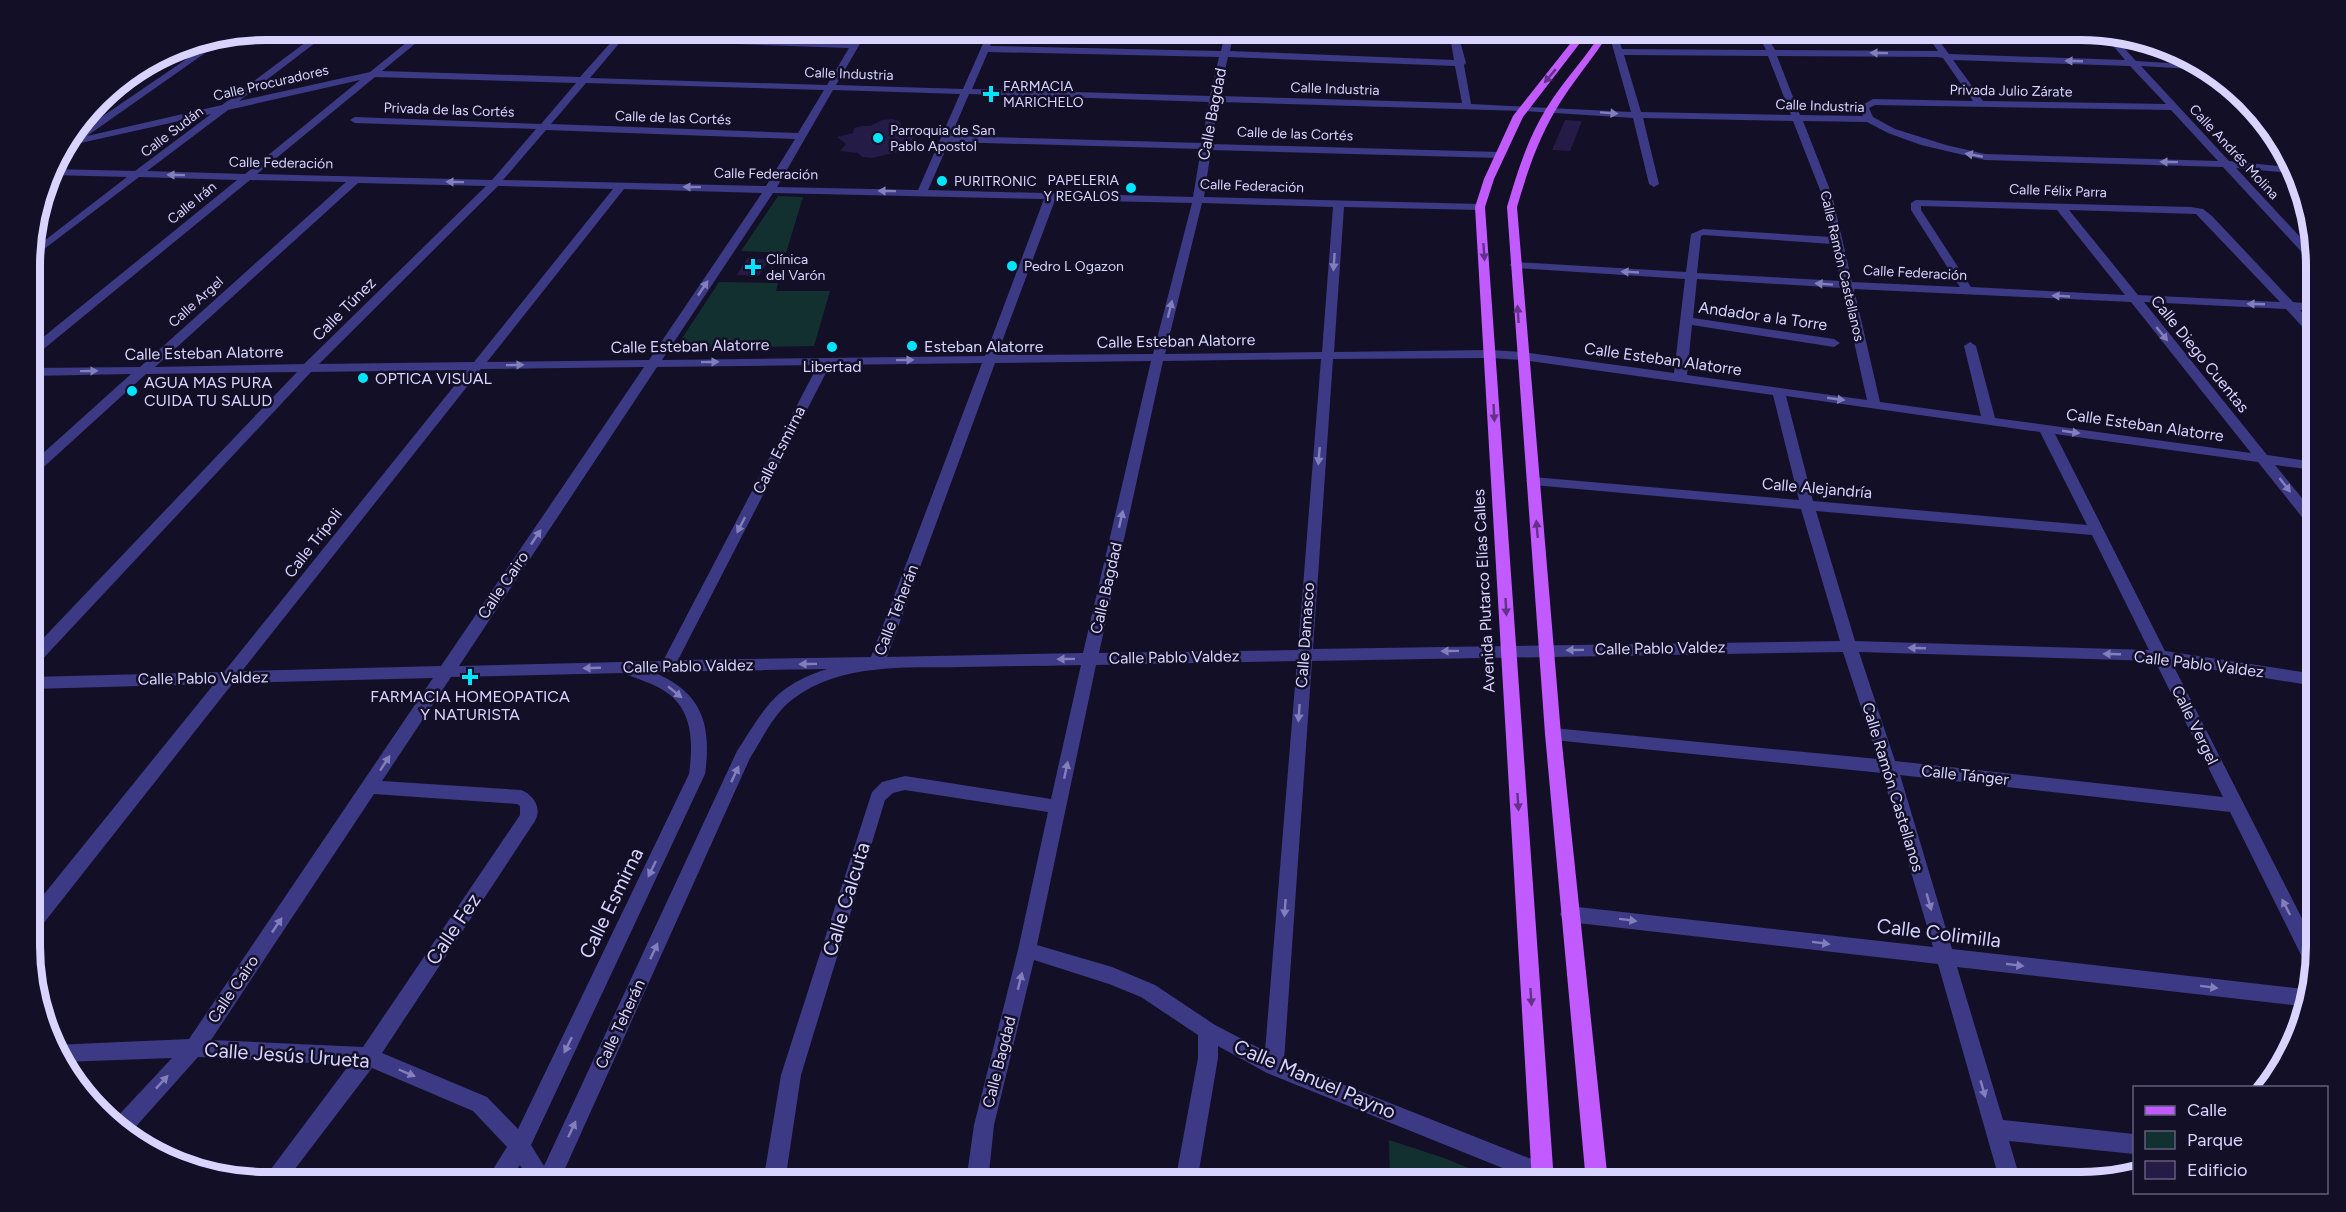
<svg xmlns="http://www.w3.org/2000/svg" width="2346" height="1212" font-family="Figtree,sans-serif">
	<rect width="100%" height="100%" fill="#130f26"/>
	<path fill="#12302f" d="M635 30H851L847 36 633 32Z
		M778 196 803 197 786 253 741 251Z
		M719 282 778 283 776 291H830L814 346 675 349Z
		M1389 1140 1444 1158 1503 1182H1390Z"/>
	<path fill="#241b47" d="M892 119 899 121 902 127H908L915 134 913 142 904 146 903 151 872 158 862 157 858 153 840 151 846 144 837 137 853 133 854 128 862 126H870L882 120Z
		M1565 120 1582 121 1570 151 1552 150Z
		M747 258 769 260 759 276 737 275Z"/>
	<g fill="none" stroke-linecap="round" stroke-linejoin="round">
		<path fill="#3d3a85" fill-rule="evenodd" d="M322 30H332L239 101 370 72 417 34 372 33 368 30 617 35 621 30H630L626 35 852 42 860 30H868L836 85 963 89 989 30H997L990 46 1221 51 1226 30H1234L1230 51 1454 60 1449 30H1457L1466 63 1464 65 1471 104 1631 112 1608 30H1616L1622 49 1766 50 1756 30H1764L1775 50 1938 51 1923 30H1931L1949 54 2125 60 2105 36 2115 38 2136 61 2200 65 2208 70 2141 66 2229 161 2288 167 2290 173 2236 168 2314 252V262L2310 261 2223 167 1985 160 1921 145 1888 133 1867 122 1803 121 1832 195 1852 282 1960 287 1911 210V203L1916 200 2191 207 2203 209 2212 216 2293 302 2314 304V310H2300L2314 325V336L2310 335 2286 309 2144 302 2267 455 2315 462V470L2275 465 2315 514V529L2310 527 2258 462 2055 434 2165 651 2315 674V686L2172 663 2316 946 2311 967 2306 965 2230 812 1900 775 1952 949 2304 989 2302 1006 1957 967 2003 1120 2134 1134V1154L2009 1141 2021 1182H2000L1938 964 1569 922 1563 920 1560 914 1563 908 1569 906 1933 947 1882 773 1553 740 1547 738 1545 734 1547 730 1553 728 1878 759 1843 652 1312 661 1284 1061 1549 1166 1553 1173 1549 1180 1537 1182 1267 1073 1218 1046V1058L1197 1182H1175L1198 1058V1035L1141 997 1109 984 1034 960 994 1125 988 1182H966L974 1125 1018 950 1048 812 905 790 893 793 885 800 801 1075 785 1182H763L781 1075 872 792 882 782 905 776 1051 799 1081 665C1041 666 1001 666 961 667 905 668 840 663 793 699 773 714 763 738 750 758L559 1182H530L520 1165 508 1182H485L507 1147 473 1111 372 1068 285 1182 262 1181 349 1065 198 1057 131 1132 116 1118 172 1058 63 1062 54 1045 189 1039 433 678 233 683 39 929 32 931V909L214 684 31 689V677L224 672 467 370 311 372 37 665 31 667V651L297 372 146 374 36 474 31 475V464L131 374 31 376V368L140 367 346 182 250 180 35 356 31 357V347L237 180 139 177 35 256 31 257V251L127 177 52 175V169L135 171 211 114 67 146 75 139V135L213 41 225 39 87 136 222 105ZM427 34 613 40 580 77 382 71ZM622 40 849 48 827 85 590 78ZM988 52 1219 57 1210 96 972 89ZM1624 55 1768 56 1791 115 1641 112ZM1777 56 1937 57 1943 58 1973 101 1873 99 1859 107 1863 116 1800 115ZM1228 57 1455 66 1462 103 1219 96ZM1953 60 2130 66 2166 104 1983 101ZM375 77 576 83 541 124 355 117 350 120 355 123 536 129 492 180 257 174ZM360 80 245 174 147 171 228 110ZM586 83 824 90 798 133 551 124ZM833 90 960 94 918 190 777 187ZM969 94 1209 102 1202 143 951 136ZM1218 102 1523 111 1633 118 1649 184 1654 187 1659 184 1643 118 1793 121 1822 195 1831 237 1703 229 1691 234 1686 272 1515 262 1509 265 1515 268 1685 279 1674 373 1522 352 1491 350 1334 352 1344 207 1480 210 1485 207 1480 204 1204 197 1211 150 1499 158 1504 155 1499 152 1212 144ZM1875 105 2171 110 2218 161 1985 154 1946 145 1895 129 1873 117 1869 108ZM546 130 795 139 766 186 503 180ZM949 142 1201 149 1193 197 928 190ZM358 183 486 186 304 364 155 367ZM498 186 613 189 474 362 319 364ZM624 189 762 193 649 360 487 362ZM773 193 1044 199 985 356 662 360ZM1055 200 1192 203 1153 354 997 355ZM1202 203 1333 207 1322 352 1165 354ZM1921 206 2057 210 2125 295 1971 287 1921 210ZM2069 210 2196 214 2280 302 2138 295ZM1703 235 1832 244 1841 281 1697 273 1701 236ZM1697 279 1842 288 1867 400 1687 375 1692 325 1834 347 1840 343 1834 339 1693 318ZM1854 289 2131 302 2251 453 1995 418 1976 346 1970 342 1964 346 1981 416 1880 402ZM1491 358 1522 360 1773 395 1799 500 1533 477 1526 481 1533 485 1801 509 1840 641 1313 649 1333 359ZM1321 359 1298 650 1099 653 1163 361ZM1151 361 1083 653 887 657 995 363ZM982 363 871 657 678 660 830 365ZM818 365 663 661 459 666 657 367ZM644 367 441 666 242 671 481 369ZM1786 396 2040 432 2087 525 1813 501ZM1816 511 2092 535 2149 650 1855 641ZM1859 652 2155 661 2223 797 1895 761ZM1297 661 1265 1051 1215 1025 1155 985 1112 967 1037 945 1096 665ZM827 669C774 686 765 708 737 751L544 1166 531 1145 705 774C712 724 702 692 653 672ZM623 673C637 679 653 683 666 692 694 711 693 745 689 774L518 1129 487 1097 382 1053 535 821C542 808 534 795 521 790L382 781 451 677ZM374 794 517 804 520 806V815L363 1047 211 1040Z
			M2231 86 2248 103H2243L2229 88Z"/>
		<path fill="#c25bff" fill-rule="evenodd" d="M1581 30H1590L1523 117 1494 179 1485 207 1554 1182H1532L1475 207 1484 179 1513 116Z
			M1603 30H1611C1594 58 1571 83 1555 111 1537 142 1527 173 1517 207L1561 734 1608 1182H1586L1545 734 1507 207C1517 173 1527 140 1546 109 1563 81 1586 58 1603 30Z"/>
	</g>
	<defs><path id="oneway-solid" d="M-6-.8H1V-3.2L6.5 0L1 3.2V.8H-6Z" transform="scale(1.5)"/></defs>
	<g fill="#837fbc">
		<use href="#oneway-solid" transform="translate(1879 53) rotate(-179)"/>
		<use href="#oneway-solid" transform="translate(2074 61) rotate(-178)"/>
		<use href="#oneway-solid" transform="translate(1609 113) rotate(4)"/>
		<use href="#oneway-solid" transform="translate(1974 155) rotate(-169)"/>
		<use href="#oneway-solid" transform="translate(2169 162) rotate(-179)"/>
		<use href="#oneway-solid" transform="translate(176 175) rotate(-179)"/>
		<use href="#oneway-solid" transform="translate(455 182) rotate(-179)"/>
		<use href="#oneway-solid" transform="translate(692 187) rotate(-179)"/>
		<use href="#oneway-solid" transform="translate(887 191) rotate(-179)"/>
		<use href="#oneway-solid" transform="translate(1334 262) rotate(94)"/>
		<use href="#oneway-solid" transform="translate(1630 272) rotate(-177)"/>
		<use href="#oneway-solid" transform="translate(1824 284) rotate(-176)"/>
		<use href="#oneway-solid" transform="translate(703 288) rotate(-56)"/>
		<use href="#oneway-solid" transform="translate(2061 296) rotate(-177)"/>
		<use href="#oneway-solid" transform="translate(2256 304) rotate(-178)"/>
		<use href="#oneway-solid" transform="translate(1170 309) rotate(-76)"/>
		<use href="#oneway-solid" transform="translate(2162 334) rotate(51)"/>
		<use href="#oneway-solid" transform="translate(905 360) rotate(-1)"/>
		<use href="#oneway-solid" transform="translate(710 362) rotate(-1)"/>
		<use href="#oneway-solid" transform="translate(515 365) rotate(-1)"/>
		<use href="#oneway-solid" transform="translate(89 371) rotate(-1)"/>
		<use href="#oneway-solid" transform="translate(1836 399) rotate(8)"/>
		<use href="#oneway-solid" transform="translate(2071 432) rotate(8)"/>
		<use href="#oneway-solid" transform="translate(1319 456) rotate(95)"/>
		<use href="#oneway-solid" transform="translate(2285 485) rotate(52)"/>
		<use href="#oneway-solid" transform="translate(1121 519) rotate(-77)"/>
		<use href="#oneway-solid" transform="translate(741 525) rotate(117)"/>
		<use href="#oneway-solid" transform="translate(536 537) rotate(-56)"/>
		<use href="#oneway-solid" transform="translate(1917 648) rotate(-178)"/>
		<use href="#oneway-solid" transform="translate(1575 650) rotate(179)"/>
		<use href="#oneway-solid" transform="translate(1450 651) rotate(179)"/>
		<use href="#oneway-solid" transform="translate(2112 654) rotate(-178)"/>
		<use href="#oneway-solid" transform="translate(1066 659) rotate(179)"/>
		<use href="#oneway-solid" transform="translate(808 664) rotate(179)"/>
		<use href="#oneway-solid" transform="translate(592 668) rotate(178)"/>
		<use href="#oneway-solid" transform="translate(675 692) rotate(39)"/>
		<use href="#oneway-solid" transform="translate(1299 713) rotate(94)"/>
		<use href="#oneway-solid" transform="translate(385 763) rotate(-57)"/>
		<use href="#oneway-solid" transform="translate(1066 770) rotate(-78)"/>
		<use href="#oneway-solid" transform="translate(735 774) rotate(-65)"/>
		<use href="#oneway-solid" transform="translate(652 869) rotate(116)"/>
		<use href="#oneway-solid" transform="translate(1929 902) rotate(74)"/>
		<use href="#oneway-solid" transform="translate(2286 907) rotate(-117)"/>
		<use href="#oneway-solid" transform="translate(1285 908) rotate(94)"/>
		<use href="#oneway-solid" transform="translate(1628 920) rotate(7)"/>
		<use href="#oneway-solid" transform="translate(277 925) rotate(-56)"/>
		<use href="#oneway-solid" transform="translate(1821 943) rotate(7)"/>
		<use href="#oneway-solid" transform="translate(654 951) rotate(-65)"/>
		<use href="#oneway-solid" transform="translate(2015 965) rotate(7)"/>
		<use href="#oneway-solid" transform="translate(1020 981) rotate(-76)"/>
		<use href="#oneway-solid" transform="translate(2209 987) rotate(7)"/>
		<use href="#oneway-solid" transform="translate(568 1045) rotate(116)"/>
		<use href="#oneway-solid" transform="translate(407 1073) rotate(23)"/>
		<use href="#oneway-solid" transform="translate(162 1082) rotate(-47)"/>
		<use href="#oneway-solid" transform="translate(1983 1089) rotate(74)"/>
		<use href="#oneway-solid" transform="translate(572 1129) rotate(-65)"/>
	</g>
	<g fill="#623188">
		<use href="#oneway-solid" transform="translate(1550 76) rotate(130)"/>
		<use href="#oneway-solid" transform="translate(1484 252) rotate(86)"/>
		<use href="#oneway-solid" transform="translate(1518 314) rotate(-94)"/>
		<use href="#oneway-solid" transform="translate(1494 413) rotate(87)"/>
		<use href="#oneway-solid" transform="translate(1537 529) rotate(-95)"/>
		<use href="#oneway-solid" transform="translate(1506 607) rotate(87)"/>
		<use href="#oneway-solid" transform="translate(1518 802) rotate(86)"/>
		<use href="#oneway-solid" transform="translate(1531 997) rotate(86)"/>
	</g>
	<g fill="#00e5ff" stroke="#130f26" stroke-width="2">
		<path d="M988 85h6v6h6v6h-6v6h-6v-6h-6v-6h6z"/>
		<circle cx="878" cy="138" r="6"/>
		<circle cx="942" cy="181" r="6"/>
		<circle cx="1131" cy="188" r="6"/>
		<circle cx="1012" cy="266" r="6"/>
		<path d="M750 258h6v6h6v6h-6v6h-6v-6h-6v-6h6z"/>
		<circle cx="912" cy="346" r="6"/>
		<circle cx="832" cy="347" r="6"/>
		<circle cx="363" cy="378" r="6"/>
		<circle cx="132" cy="391" r="6"/>
		<path d="M467 668h6v6h6v6h-6v6h-6v-6h-6v-6h6z"/>
	</g>
	<g text-anchor="middle" dominant-baseline="central" stroke-width="5" stroke-linejoin="round" paint-order="stroke">
		<g font-size="14" fill="#d9d4ff" stroke="#130f26">
			<text transform="translate(849 74) rotate(2)">Calle Industria</text>
			<text transform="translate(271 83) rotate(-13)">Calle Procuradores</text>
			<text transform="translate(1335 89) rotate(2)">Calle Industria</text>
			<text transform="translate(2011 91) rotate(1)">Privada Julio Zárate</text>
			<text transform="translate(1820 106) rotate(2)">Calle Industria</text>
			<text transform="translate(449 110) rotate(2)">Privada de las Cortés</text>
			<text transform="translate(673 118) rotate(2)">Calle de las Cortés</text>
			<text transform="translate(172 132) rotate(-37)">Calle Sudán</text>
			<text transform="translate(1295 134) rotate(2)">Calle de las Cortés</text>
			<text transform="translate(2234 152) rotate(47)">Calle Andrés Molina</text>
			<text transform="translate(281 163) rotate(1)">Calle Federación</text>
			<text transform="translate(766 174) rotate(1)">Calle Federación</text>
			<text transform="translate(1252 186) rotate(2)">Calle Federación</text>
			<text transform="translate(2058 191) rotate(2)">Calle Félix Parra</text>
			<text transform="translate(192 203) rotate(-39)">Calle Irán</text>
			<text transform="translate(1842 266) rotate(77)">Calle Ramón Castellanos</text>
			<text transform="translate(1915 273) rotate(3)">Calle Federación</text>
			<text transform="translate(196 302) rotate(-42)">Calle Argel</text>
		</g>
		<g font-size="14" fill="#d9d4ff" stroke="#130f26" text-anchor="start">
			<text x="1003" y="86">FARMACIA<tspan x="1003" dy="16">MARICHELO</tspan></text>
			<text x="890" y="130">Parroquia de San<tspan x="890" dy="16">Pablo Apostol</tspan></text>
			<text x="1119" y="180" text-anchor="end">PAPELERIA<tspan x="1119" dy="16">Y REGALOS</tspan></text>
			<text x="954" y="181">PURITRONIC</text>
			<text x="766" y="259">Clínica<tspan x="766" dy="16">del Varón</tspan></text>
			<text x="1024" y="266">Pedro L Ogazon</text>
		</g>
		<g font-size="16" fill="#d9d4ff" stroke="#130f26">
			<text transform="translate(1212 114) rotate(-79)">Calle Bagdad</text>
			<text transform="translate(344 309) rotate(-45)">Calle Túnez</text>
			<text transform="translate(1763 316) rotate(8)">Andador a la Torre</text>
			<text transform="translate(1176 341) rotate(-1)">Calle Esteban Alatorre</text>
			<text transform="translate(690 346) rotate(-1)">Calle Esteban Alatorre</text>
			<text transform="translate(204 353) rotate(-1)">Calle Esteban Alatorre</text>
			<text transform="translate(2200 354) rotate(51)">Calle Diego Cuentas</text>
			<text transform="translate(1663 359) rotate(8)">Calle Esteban Alatorre</text>
			<text transform="translate(2145 425) rotate(8)">Calle Esteban Alatorre</text>
			<text transform="translate(779 450) rotate(-63)">Calle Esmirna</text>
			<text transform="translate(1817 488) rotate(5)">Calle Alejandría</text>
			<text transform="translate(313 543) rotate(-52)">Calle Trípoli</text>
			<text transform="translate(503 585) rotate(-56)">Calle Cairo</text>
			<text transform="translate(1106 588) rotate(-77)">Calle Bagdad</text>
			<text transform="translate(1484 591) rotate(-93)">Avenida Plutarco Elías Calles</text>
			<text transform="translate(896 610) rotate(-69)">Calle Teherán</text>
			<text transform="translate(1305 635) rotate(-86)">Calle Damasco</text>
			<text transform="translate(1660 648) rotate(-1)">Calle Pablo Valdez</text>
			<text transform="translate(1174 657) rotate(-1)">Calle Pablo Valdez</text>
			<text transform="translate(2199 664) rotate(7)">Calle Pablo Valdez</text>
			<text transform="translate(688 666) rotate(-1)">Calle Pablo Valdez</text>
			<text transform="translate(203 678) rotate(-1)">Calle Pablo Valdez</text>
			<text transform="translate(2195 725) rotate(64)">Calle Vergel</text>
			<text transform="translate(1965 775) rotate(6)">Calle Tánger</text>
			<text transform="translate(1893 787) rotate(73)">Calle Ramón Castellanos</text>
			<text transform="translate(233 989) rotate(-56)">Calle Cairo</text>
			<text transform="translate(620 1024) rotate(-65)">Calle Teherán</text>
			<text transform="translate(999 1062) rotate(-76)">Calle Bagdad</text>
		</g>
		<g font-size="16" fill="#d9d4ff" stroke="#130f26" text-anchor="start">
			<text x="924" y="346">Esteban Alatorre</text>
			<text x="832" y="366" text-anchor="middle">Libertad</text>
			<text x="375" y="378">OPTICA VISUAL</text>
			<text x="144" y="382">AGUA MAS PURA<tspan x="144" dy="18">CUIDA TU SALUD</tspan></text>
			<text x="470" y="696" text-anchor="middle">FARMACIA HOMEOPATICA<tspan x="470" dy="18">Y NATURISTA</tspan></text>
		</g>
		<g font-size="20" fill="#d9d4ff" stroke="#130f26">
			<text transform="translate(846 899) rotate(-73)">Calle Calcuta</text>
			<text transform="translate(611 903) rotate(-64)">Calle Esmirna</text>
			<text transform="translate(453 929) rotate(-56)">Calle Fez</text>
			<text transform="translate(1939 933) rotate(7)">Calle Colimilla</text>
			<text transform="translate(287 1055) rotate(4)">Calle Jesús Urueta</text>
			<text transform="translate(1315 1079) rotate(23)">Calle Manuel Payno</text>
		</g>
	</g>
	<path d="M0 0H2346V1212H0ZM266 40H2080A226 226 0 0 1 2306 266V946A226 226 0 0 1 2080 1172H266A226 226 0 0 1 40 946V266A226 226 0 0 1 266 40Z" fill="#130f26" fill-rule="evenodd"/>
	<path fill="none" stroke="#d9d4ff" stroke-width="8" d="M266 40H2080A226 226 0 0 1 2306 266V946A226 226 0 0 1 2080 1172H266A226 226 0 0 1 40 946V266A226 226 0 0 1 266 40Z"/>
	<rect x="2133" y="1086" width="195" height="108" fill="#130f26" stroke="#625e7d" stroke-width="1.5"/>
	<rect x="2145" y="1106" width="30" height="9" fill="#c25bff" stroke="#625e7d" stroke-width="1.5"/>
	<text x="2187" y="1116" font-size="18" fill="#d9d4ff">Calle</text>
	<rect x="2145" y="1131" width="30" height="18" fill="#12302f" stroke="#625e7d" stroke-width="1.5"/>
	<text x="2187" y="1146" font-size="18" fill="#d9d4ff">Parque</text>
	<rect x="2145" y="1161" width="30" height="18" fill="#241b47" stroke="#625e7d" stroke-width="1.5"/>
	<text x="2187" y="1176" font-size="18" fill="#d9d4ff">Edificio</text>
</svg>
